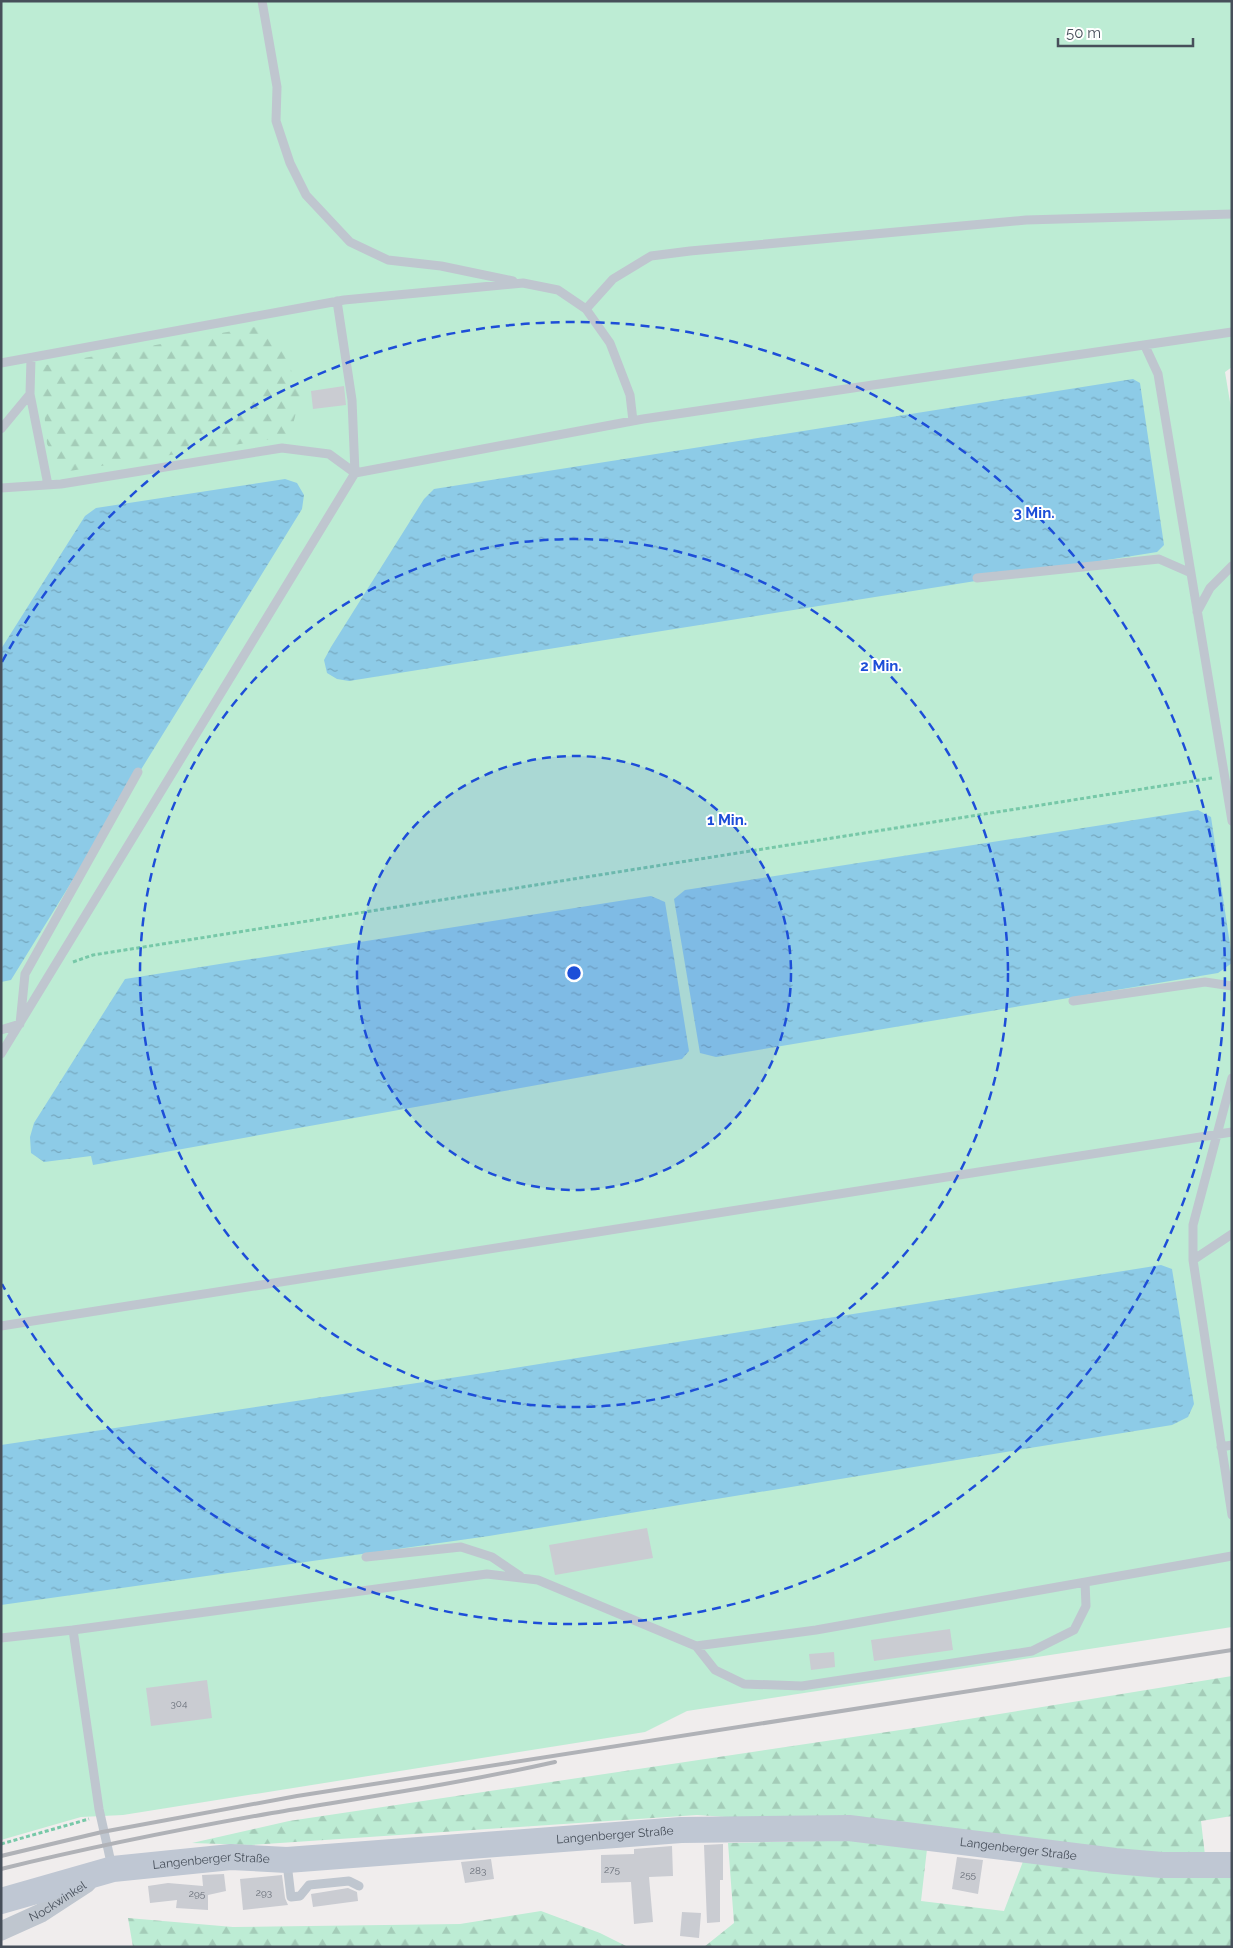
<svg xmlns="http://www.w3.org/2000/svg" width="1233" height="1948" font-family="Raleway,sans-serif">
	<defs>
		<pattern id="forest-firs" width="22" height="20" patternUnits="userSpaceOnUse" patternTransform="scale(1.25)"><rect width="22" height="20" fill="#bdecd4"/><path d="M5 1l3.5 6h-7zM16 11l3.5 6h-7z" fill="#a4ccb8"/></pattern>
		<pattern id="water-ripples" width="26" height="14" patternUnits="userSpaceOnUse" patternTransform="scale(1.25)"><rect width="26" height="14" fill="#8dcbe7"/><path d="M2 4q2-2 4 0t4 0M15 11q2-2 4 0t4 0" fill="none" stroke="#75a7be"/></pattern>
	</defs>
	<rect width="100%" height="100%" fill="#f0eded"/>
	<path fill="#bdecd4" d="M1 1H1232V367L1225 372 1232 414V1627L687 1711 645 1732 123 1815 81 1817 1 1840Z"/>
	<path fill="url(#forest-firs)" d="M271 324 301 393 290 436 63 472 47 444 40 366Z
		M1232 1676V1816L1201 1821 1206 1864 849 1825 697 1815 251 1845 192 1843 289 1821 907 1729Z
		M861 1840 927 1849 921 1901 1004 1911 1027 1851 1232 1867V1947H704L734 1923 728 1843Z
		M541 1911 600 1933 628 1947H133L128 1918 233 1927 460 1924Z"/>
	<path fill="url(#water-ripples)" d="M1133 379 1140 383 1164 545 1157 552 349 681 337 679 327 673 324 660 331 647 424 499 434 489Z
		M285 479 297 483 304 495 302 509 11 980 1 982V649L85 516 96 508Z
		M1198 810 1211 817 1232 958V963L1218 973 716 1057 700 1053 674 899 685 890Z
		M651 896 665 902 689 1051 682 1059 93 1165 91 1156 44 1162 31 1153 30 1137 34 1123 125 979Z
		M1161 1265 1172 1269 1194 1404 1188 1417 1172 1425 489 1536 1 1605V1445L464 1376Z"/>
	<path fill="#caccd2" d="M344 386 346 405 313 409 311 391Z
		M647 1528 653 1558 555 1575 549 1545Z
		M950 1629 953 1650 874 1661 871 1640Z
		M834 1652 835 1667 811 1670 809 1654Z
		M207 1680 212 1718 151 1726 146 1688Z
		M723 1844V1880H720V1922L707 1923 704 1845Z
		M672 1846 673 1876 649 1877 653 1922 634 1924 631 1882 601 1883V1855L634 1854V1849Z
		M957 1857 983 1860 978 1894 952 1889Z
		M491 1859 494 1879 465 1883 461 1862Z
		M224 1874 226 1891 208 1895V1910L176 1908 177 1900 150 1903 148 1886 168 1883 203 1886 202 1875Z
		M282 1875 285 1898 288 1905 243 1910 240 1879Z
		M348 1888 357 1892 358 1901 313 1907 311 1894Z
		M682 1912 701 1913 699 1938 680 1936Z"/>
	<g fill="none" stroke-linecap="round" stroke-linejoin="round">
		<path stroke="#77c8a8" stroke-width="3" stroke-dasharray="4 2.5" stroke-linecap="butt" d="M73 962 93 955 1212 778
			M1 1844 89 1819"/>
		<path stroke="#bfc6cf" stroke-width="9" d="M262 1 277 87 276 121 290 163 306 195 350 242 388 260 441 266 513 281
			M337 301 352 400 355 473
			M586 309 613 279 651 256 690 251 1026 220 1232 214
			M1145 346 1158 374 1232 821
			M1 363 344 300 523 283 558 290 586 309 610 343 630 395 633 421
			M30 394 48 485
			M1 429 30 394 31 358
			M1 488 61 484 282 448 329 454 355 473
			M977 578 1159 559 1191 573
			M1197 612 1210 588 1232 566
			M1073 1001 1205 982 1232 986
			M1 1030 20 1024 25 974 138 772
			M1 1054 355 473 643 419 1232 332
			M1232 1078 1193 1225V1260L1232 1515
			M1193 1260 1232 1234
			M1 1326 1232 1132
			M1221 1447 1232 1445
			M366 1557 461 1547 492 1557 520 1576
			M73 1630 99 1809 112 1867
			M1 1638 73 1630 487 1574 538 1580 696 1646 816 1630 1232 1556
			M696 1646 715 1670 744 1684 802 1686 1032 1651 1074 1630 1086 1606 1085 1582
			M287 1863 291 1897 300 1896 309 1885 349 1881 359 1886"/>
		<path stroke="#bfc6cf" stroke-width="19" id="s1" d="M1 1931 41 1913 87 1883"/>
		<path stroke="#bfc7d3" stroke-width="26" id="s2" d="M1 1901 113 1869 231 1857 287 1860 681 1830 849 1828 1115 1861 1162 1865H1232"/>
		<path stroke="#b0b2b7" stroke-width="4" d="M1 1856 102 1832 297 1796 1232 1650
			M1 1869C91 1847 181 1829 272 1813 367 1797 461 1783 555 1762"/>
	</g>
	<circle cx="574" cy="973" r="217" fill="#1d4ed8" fill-opacity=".12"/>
	<g fill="none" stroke="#1d4ed8" stroke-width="2.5" stroke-dasharray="9 6">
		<circle cx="574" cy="973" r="217"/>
		<circle cx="574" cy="973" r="434"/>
		<path d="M2 662A651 651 0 1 1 2 1284"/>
	</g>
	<g text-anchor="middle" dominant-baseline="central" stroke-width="4" stroke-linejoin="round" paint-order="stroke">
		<g font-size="10" fill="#686e78">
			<text x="179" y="1703">304</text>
			<text x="612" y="1869">275</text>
			<text x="478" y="1870">283</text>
			<text x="968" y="1874">255</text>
			<text x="264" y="1892">293</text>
			<text x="197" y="1893">295</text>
		</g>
		<g font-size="12" fill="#474f5a" stroke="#fff">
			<text stroke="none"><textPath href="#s2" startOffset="620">Langenberger Straße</textPath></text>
			<text stroke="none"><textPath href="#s2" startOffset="1025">Langenberger Straße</textPath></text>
			<text stroke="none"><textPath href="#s2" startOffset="215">Langenberger Straße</textPath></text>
			<text stroke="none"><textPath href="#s1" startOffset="64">Nockwinkel</textPath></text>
		</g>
	</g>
	<circle cx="574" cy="973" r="8" fill="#1d4ed8" stroke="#fff" stroke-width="2.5"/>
	<g font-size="15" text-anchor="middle" font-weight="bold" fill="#1d4ed8" stroke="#fff" stroke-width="4" stroke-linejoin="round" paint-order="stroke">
		<text x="1034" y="518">3 Min.</text>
		<text x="881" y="671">2 Min.</text>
		<text x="727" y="825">1 Min.</text>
	</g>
	<rect width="1233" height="1948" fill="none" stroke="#474f5a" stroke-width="5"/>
	<path d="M1058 38v8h135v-8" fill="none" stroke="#474f5a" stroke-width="2.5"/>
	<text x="1066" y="38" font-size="15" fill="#474f5a" stroke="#ffffff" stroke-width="4" paint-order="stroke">50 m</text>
</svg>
